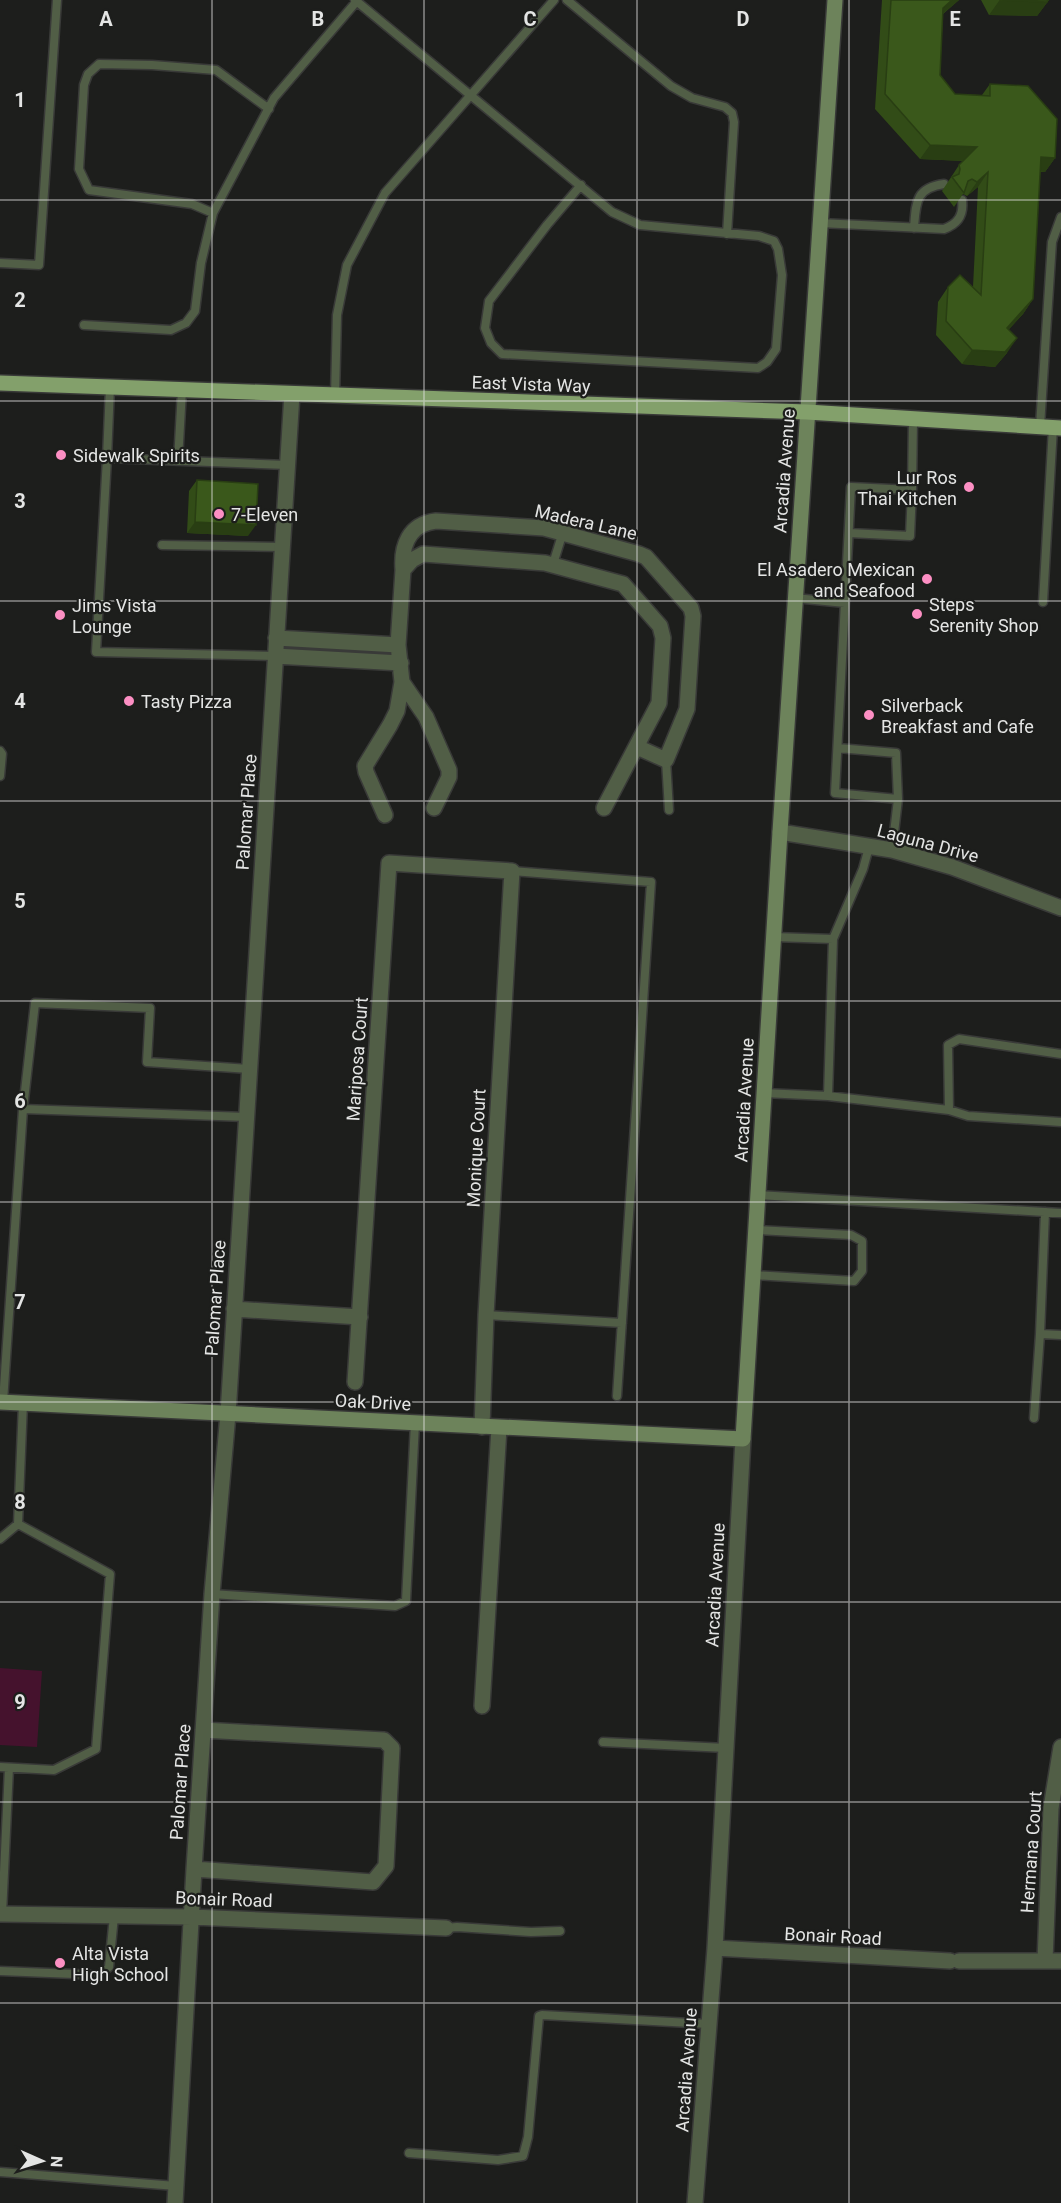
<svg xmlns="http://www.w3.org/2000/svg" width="1061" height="2203" font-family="Roboto,sans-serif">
	<rect width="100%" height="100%" fill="#1d1e1c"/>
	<path fill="#45122d" d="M0 1668 42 1671 37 1747 0 1745Z"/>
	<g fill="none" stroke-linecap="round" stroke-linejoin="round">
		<g stroke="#393a38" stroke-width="11">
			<path id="lane" d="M355 0 612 212 640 225 759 236 774 241 778 249 782 275 776 349 767 362 758 368 502 354 491 343 485 328 489 301 547 225 581 185
				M567 0 671 86 692 98 725 107 732 113 734 122 727 234
				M213 213 192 204 89 190 79 169 84 85 88 74 99 64 152 65 216 70 269 109
				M820 223 944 229C958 224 964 215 962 200
				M914 228C916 203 915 188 944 184
				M0 263 39 265 57 0
				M84 325 171 330 186 323 195 311 201 263 213 213 274 98 357 1
				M335 396 337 315 347 265 385 193 554 0
				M1040 426 1052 242 1061 217
				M107 458 110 387
				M178 461 182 390
				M912 490 913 419
				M849 533 910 536 912 490 851 487 835 793 898 799 892 850
				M162 545 282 547
				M553 564 563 532
				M795 598 845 603
				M1043 602 1053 427
				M275 656 96 652 107 458 287 465
				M838 748 896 753 898 799
				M0 751 2 754 0 776
				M666 760 669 810
				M512 871 651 882 617 1396
				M774 937 833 939 863 869 869 847
				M1061 1054 959 1039 948 1045 949 1110 968 1116 1061 1122
				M764 1093 828 1096 949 1110
				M828 1096 833 939
				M246 1117 23 1109 35 1003 150 1008 147 1062 249 1069
				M758 1195 1061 1213
				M1045 1212 1040 1334 1061 1335
				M753 1275 854 1281 862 1271V1241L851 1235 756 1230
				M486 1315 622 1323
				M3 1402 23 1109
				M1034 1418 1040 1334
				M0 1539 18 1524 23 1403
				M212 1594 395 1606 406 1601 415 1423
				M603 1742 726 1748
				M0 1767 54 1770 96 1749 110 1574 18 1524
				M2 1914 9 1768
				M446 1928 457 1927 531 1932 560 1931
				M0 1971 99 1975 109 1967 114 1916
				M409 2153 498 2160 523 2156 528 2137 539 2016 542 2015 709 2024
				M0 2172 176 2186"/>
		</g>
		<g stroke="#393a38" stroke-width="18">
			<path id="street" d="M403 570 398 645 402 682 426 717 449 770V777L434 808
				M276 638 398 645
				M275 656 401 663
				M604 808 659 703 663 638 660 626 623 584 545 563 423 554 412 560 403 570C401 546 409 524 436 521L544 528 639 554 646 557 691 608 693 616 687 709 666 760 637 747
				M385 815 366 772 365 766 390 725 397 711 402 682
				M780 832 892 850 952 867 1061 908
				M234 1309 360 1317
				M355 1382 389 863 512 871 486 1315 482 1427
				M482 1706 499 1428
				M194 1869 373 1882 386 1866 392 1748 384 1740 203 1730
				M0 1914 192 1917 446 1928
				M715 1948 950 1961
				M959 1961H1061
				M1045 1961 1051 1808 1061 1747
				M175 2203 194 1869 212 1594 228 1414 292 394
				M695 2203 715 1948 743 1439"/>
		</g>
		<g stroke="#393a38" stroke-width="18">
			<path id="secondary" d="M0 1402 743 1439 780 832 835 0"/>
		</g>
		<g stroke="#393a38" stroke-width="18">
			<path id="primary" d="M0 383 807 412 1061 428"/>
		</g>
		<use href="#lane" stroke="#515e46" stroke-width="8"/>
		<use href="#street" stroke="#515e46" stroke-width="15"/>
		<use href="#secondary" stroke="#6d835b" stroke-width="15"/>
		<use href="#primary" stroke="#83a06b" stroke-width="15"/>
	</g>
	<path fill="#324c17" d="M882 0H959L943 14 940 75 955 94 982 95 990 84 1055 158 1045 172H1040L1033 299 1023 314 1008 330 1007 353 995 367 962 364 936 335 938 302 948 287H973L978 187 967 196 963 194 954 207 942 191 959 165 963 161 920 159 875 109Z
		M981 0H1049L1037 16 989 15Z
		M197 480 248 536 187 533 189 491Z"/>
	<path fill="#293e13" d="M952 0H959L933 22 943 8Z
		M1049 0 1037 16 989 15 999 1Z
		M930 145 977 147 967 161 920 159Z
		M1041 157 1055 158 1045 172 1031 171Z
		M988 172 978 187 967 196 977 182Z
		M1033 299 1023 314 997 343 1007 328Z
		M1017 338 1007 353 995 367 962 364 972 350Z
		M195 522 256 525 248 536 187 533Z"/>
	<path fill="#3a581b" stroke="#293e13" stroke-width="1.5" d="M891 0H952L943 8 940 75 955 94 990 96V84L1028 86 1057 119 1055 158 1041 157 1033 299 1007 328 1017 338 1005 352 972 350 946 321 948 287 960 275 981 295 988 172 977 182 972 179 968 181 964 193 952 177 959 174 960 169 959 165 977 147 930 145 885 94Z
		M999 0H1048L1047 2Z
		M197 480 258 484 256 525 195 522Z"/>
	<path fill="none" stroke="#e4e5e4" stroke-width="1.5" stroke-opacity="0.55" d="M212 0V2203M424 0V2203M637 0V2203M849 0V2203M0 200H1061M0 401H1061M0 601H1061M0 801H1061M0 1001H1061M0 1202H1061M0 1402H1061M0 1602H1061M0 1802H1061M0 2003H1061"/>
	<g fill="#fc8fc3" stroke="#1d1e1c" stroke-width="2">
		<circle cx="61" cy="455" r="6"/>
		<circle cx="969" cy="487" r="6"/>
		<circle cx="219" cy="514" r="6"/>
		<circle cx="927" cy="579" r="6"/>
		<circle cx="917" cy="614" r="6"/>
		<circle cx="60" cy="615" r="6"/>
		<circle cx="129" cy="701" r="6"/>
		<circle cx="869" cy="715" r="6"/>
		<circle cx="60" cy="1963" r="6"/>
	</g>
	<g text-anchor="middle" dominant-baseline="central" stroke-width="4.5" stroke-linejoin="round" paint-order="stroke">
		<g font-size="18" fill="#e4e5e4" stroke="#1d1e1c">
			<text transform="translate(531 384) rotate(2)">East Vista Way</text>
			<text transform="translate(784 471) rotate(-86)">Arcadia Avenue</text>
			<text transform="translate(586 522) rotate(13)">Madera Lane</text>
			<text transform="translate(246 812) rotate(-86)">Palomar Place</text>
			<text transform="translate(928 843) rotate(15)">Laguna Drive</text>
			<text transform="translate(357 1059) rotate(-86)">Mariposa Court</text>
			<text transform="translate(744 1100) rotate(-87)">Arcadia Avenue</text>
			<text transform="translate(476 1148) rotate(-87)">Monique Court</text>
			<text transform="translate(215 1298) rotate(-86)">Palomar Place</text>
			<text transform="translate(373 1402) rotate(3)">Oak Drive</text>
			<text transform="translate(715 1585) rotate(-87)">Arcadia Avenue</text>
			<text transform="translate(180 1782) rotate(-86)">Palomar Place</text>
			<text transform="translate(1031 1852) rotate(-86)">Hermana Court</text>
			<text transform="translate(224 1899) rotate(2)">Bonair Road</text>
			<text transform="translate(833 1936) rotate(3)">Bonair Road</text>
			<text transform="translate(686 2070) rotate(-86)">Arcadia Avenue</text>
		</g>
		<g font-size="18" fill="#e4e5e4" stroke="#1d1e1c" text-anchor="start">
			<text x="73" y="455">Sidewalk Spirits</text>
			<text x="957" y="477" text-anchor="end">Lur Ros<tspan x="957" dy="21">Thai Kitchen</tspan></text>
			<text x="231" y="514">7-Eleven</text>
			<text x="915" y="569" text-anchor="end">El Asadero Mexican<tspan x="915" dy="21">and Seafood</tspan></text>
			<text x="929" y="604">Steps<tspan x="929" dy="21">Serenity Shop</tspan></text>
			<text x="72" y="605">Jims Vista<tspan x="72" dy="21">Lounge</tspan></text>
			<text x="141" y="701">Tasty Pizza</text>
			<text x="881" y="705">Silverback<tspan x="881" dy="21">Breakfast and Cafe</tspan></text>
			<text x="72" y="1953">Alta Vista<tspan x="72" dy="21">High School</tspan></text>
		</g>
	</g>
	<g font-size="20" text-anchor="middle" font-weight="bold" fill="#e4e5e4" stroke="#1d1e1c" stroke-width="4.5" stroke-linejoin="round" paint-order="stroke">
		<text x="106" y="26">A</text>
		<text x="318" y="26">B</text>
		<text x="530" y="26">C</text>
		<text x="743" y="26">D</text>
		<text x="955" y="26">E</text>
		<text x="20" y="107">1</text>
		<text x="20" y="307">2</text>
		<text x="20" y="508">3</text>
		<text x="20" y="708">4</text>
		<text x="20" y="908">5</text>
		<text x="20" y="1108">6</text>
		<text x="20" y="1309">7</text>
		<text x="20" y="1509">8</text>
		<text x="20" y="1709">9</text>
	</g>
	<g transform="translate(42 2161) rotate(93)" stroke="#1d1e1c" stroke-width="4.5" paint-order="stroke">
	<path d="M0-4.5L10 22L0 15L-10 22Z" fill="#e4e5e4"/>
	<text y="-9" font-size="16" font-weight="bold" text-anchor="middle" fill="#e4e5e4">N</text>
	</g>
</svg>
